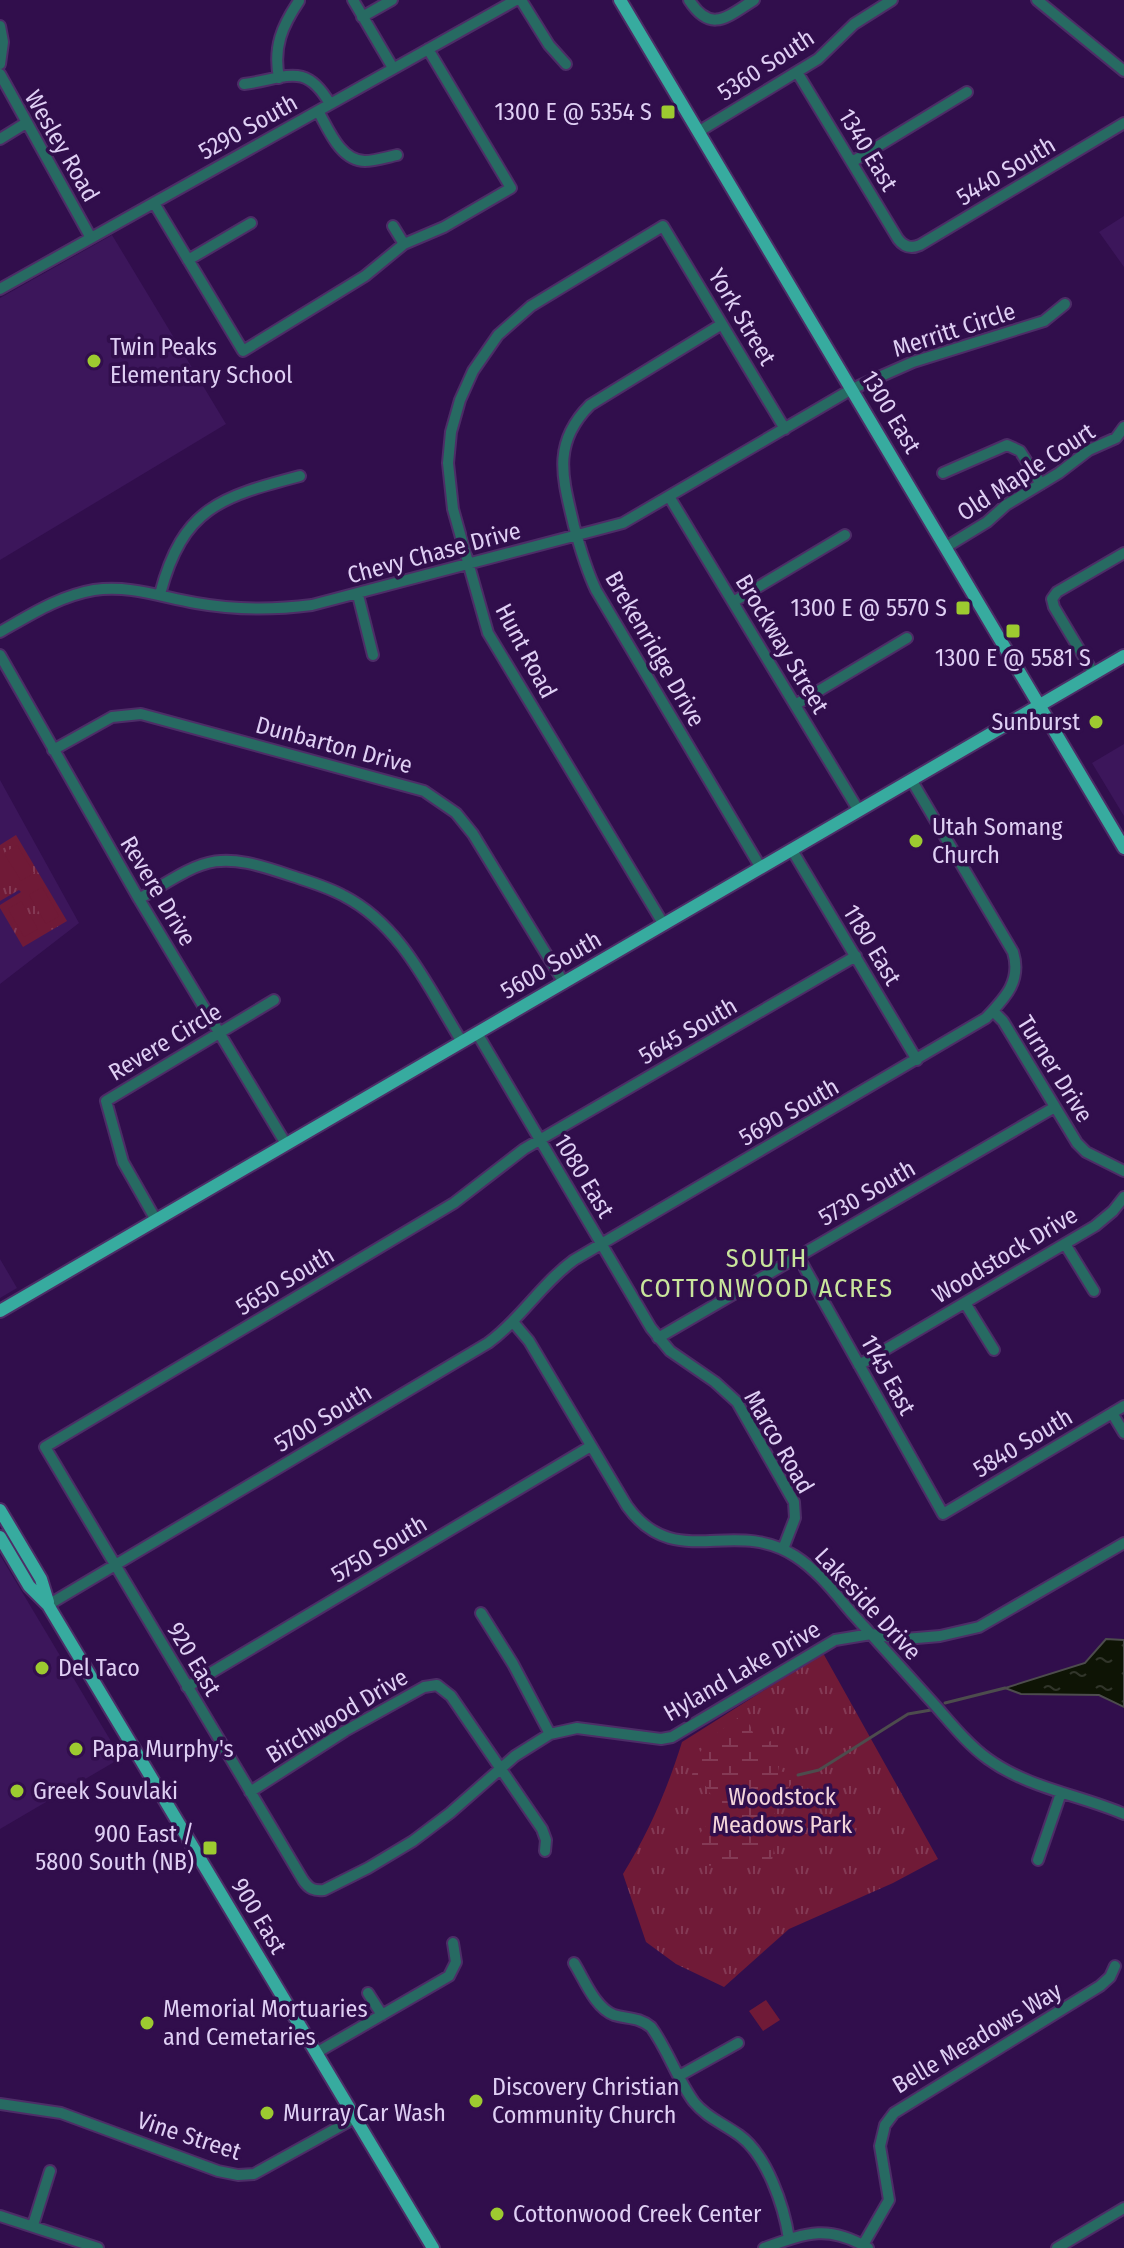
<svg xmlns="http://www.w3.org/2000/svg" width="1124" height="2248" font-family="'Fira Sans Condensed',sans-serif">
	<defs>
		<pattern id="grass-tufts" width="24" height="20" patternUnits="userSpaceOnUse" patternTransform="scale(2)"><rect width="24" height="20" fill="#701a37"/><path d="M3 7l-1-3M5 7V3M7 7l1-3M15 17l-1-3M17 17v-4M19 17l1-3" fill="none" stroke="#843a55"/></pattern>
		<pattern id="wetland-marsh" width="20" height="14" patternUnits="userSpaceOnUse" patternTransform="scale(2)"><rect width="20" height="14" fill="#701a37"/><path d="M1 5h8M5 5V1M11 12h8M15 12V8" fill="none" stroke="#843a55"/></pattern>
		<pattern id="water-ripples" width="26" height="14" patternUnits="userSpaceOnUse" patternTransform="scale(2)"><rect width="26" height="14" fill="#0e1405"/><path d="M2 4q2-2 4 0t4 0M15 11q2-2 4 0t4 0" fill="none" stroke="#31352a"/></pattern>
	</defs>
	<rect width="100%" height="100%" fill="#310e4c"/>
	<path fill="#3c165b" d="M1124 216V267L1099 232Z
		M112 235 226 424 0 560V298Z
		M1124 744V816L1092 763Z
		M0 780 79 923 0 984Z
		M0 1259 17 1288 0 1298Z
		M0 1555 121 1758 0 1829Z"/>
	<path fill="url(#grass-tufts)" d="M16 835 67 921 23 947 0 908V905L21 892 19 890 0 901V845Z
		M823 1653 938 1859 893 1883 789 1929 724 1987 676 1964 646 1942 623 1874C649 1832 667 1790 682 1742Z"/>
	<path fill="url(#wetland-marsh)" d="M739 1717 750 1725 758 1746 776 1739 784 1747 777 1761 779 1771 798 1775C787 1790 772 1809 772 1828 772 1842 776 1844 772 1860L707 1866 695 1840 719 1808 705 1785 692 1775C696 1747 716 1733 739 1717Z"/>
	<path fill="#701a37" d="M17 845 34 873 21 881 4 853Z
		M42 887 59 916 46 924 29 895Z
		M21 901 38 929 24 937 8 909Z
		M766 2000 780 2020 763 2031 749 2011Z"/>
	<path fill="url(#water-ripples)" stroke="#4d4c4d" stroke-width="2" d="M1106 1639 1124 1640V1707L1099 1695 1021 1694 1005 1688 1085 1663Z"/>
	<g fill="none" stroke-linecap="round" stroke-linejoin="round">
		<path stroke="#4d4c4d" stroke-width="3" d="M945 1703 1005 1688
			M798 1775 819 1770 908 1714 931 1710"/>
		<g stroke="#4d2d67" stroke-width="14">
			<path id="minor" d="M353 0 393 68
				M521 0 549 45 566 64
				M689 0C711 34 727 17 754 0
				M1037 0 1124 71
				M362 17 392 0
				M0 26 3 42 0 64
				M797 72 898 239C904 247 911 249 920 245L1124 123
				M0 74 91 238
				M279 78C273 47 282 26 299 1
				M244 84C285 79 305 60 330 104
				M318 111C328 128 340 161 365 161 375 161 387 157 397 155
				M698 132 818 59 854 24 892 0
				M0 139 26 123
				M852 162 967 92
				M154 203 243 351 365 276 404 244 444 227 511 188 428 49
				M393 226 404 244
				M188 260 251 223
				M0 289 516 0
				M722 324 590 405C551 444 563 479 574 526 580 548 586 569 596 590L761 868
				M943 473 1007 445 1020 451 1041 484
				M670 498 859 811
				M946 547 987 522 1006 505 1059 473 1089 450 1116 438 1124 427
				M160 594C183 507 221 497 300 476
				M358 595 373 655
				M733 602 845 535
				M0 632C30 615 59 596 94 590 131 585 161 597 196 603 235 610 273 610 312 605L623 523 852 389 913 362 1044 321 1065 304
				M0 655 139 899 286 1144
				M1094 674 1054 607 1052 599 1057 592 1124 553
				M795 705 907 638
				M53 750 112 717 141 714 424 791 456 813 473 834 564 983
				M792 850 917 1060
				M139 899C207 858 214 849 292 876 310 882 328 887 344 896 402 926 429 989 462 1042
				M664 925 488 633 453 509 448 463 451 432 460 400 473 371 498 335 531 306 663 226 785 429
				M856 956 524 1149 454 1203 45 1447 303 1880C309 1889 314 1891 324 1890L368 1868 413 1841 450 1813 515 1756 550 1734 577 1728 661 1739 672 1737 835 1640 871 1634 905 1639 940 1636 979 1627 1124 1543
				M993 1011 1003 1021 1077 1143 1086 1152 1124 1171
				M477 1033 651 1328 670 1351 715 1382 737 1402 794 1502 795 1518 783 1549
				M156 1220 123 1162 106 1101 274 1000
				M1065 1244 1094 1291
				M798 1256 943 1514 1124 1406
				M965 1303 994 1350
				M513 1322 529 1341 627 1506C675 1573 733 1516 795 1556 817 1570 834 1592 851 1612 878 1642 905 1672 933 1703 950 1722 967 1744 988 1759 1028 1788 1080 1795 1124 1814
				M658 1338 1055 1107
				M859 1365 1095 1226 1113 1211 1124 1197
				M1112 1413 1124 1433
				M48 1605 488 1343C521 1319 541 1284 574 1260L986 1018C1005 998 1022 981 1013 952L912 781
				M481 1613 513 1664 550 1734
				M187 1687 591 1446
				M250 1792 345 1731 424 1687 437 1685 451 1696 542 1829 546 1840 545 1851
				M1038 1860 1061 1793
				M574 1963C584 1979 595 2008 614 2015 628 2019 639 2017 651 2027 668 2050 677 2079 694 2102 706 2117 724 2124 739 2135 767 2155 784 2206 789 2239
				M368 1993 382 2015
				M316 2053 449 1976 456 1962 453 1943
				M679 2076 738 2043
				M0 2104 61 2113 218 2171 238 2175 254 2174 355 2118
				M0 2216 98 2248
				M33 2225 50 2171
				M863 2245 889 2200 880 2146 885 2125 894 2113 1100 1986 1110 1977 1115 1966
				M764 2248C806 2233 828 2224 868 2248
				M1057 2248 1124 2208"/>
		</g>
		<g stroke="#4d2d67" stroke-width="16">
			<path id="major" d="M620 0 1124 848
				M0 1311 1124 656
				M0 1510 41 1579 48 1602
				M0 1537 29 1586 48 1605 433 2248"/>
		</g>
		<use href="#minor" stroke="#276a62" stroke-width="10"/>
		<use href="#major" stroke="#37ab9f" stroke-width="12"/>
	</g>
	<g fill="#9dca30" stroke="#310e4c" stroke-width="3">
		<rect x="660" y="104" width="16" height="16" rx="4"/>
		<circle cx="94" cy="361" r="8"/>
		<rect x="955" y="600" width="16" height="16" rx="4"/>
		<rect x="1005" y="623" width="16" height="16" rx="4"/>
		<circle cx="1096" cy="722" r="8"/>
		<circle cx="916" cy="841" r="8"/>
		<circle cx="42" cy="1668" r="8"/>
		<circle cx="76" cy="1749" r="8"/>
		<circle cx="17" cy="1791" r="8"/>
		<rect x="202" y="1840" width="16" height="16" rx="4"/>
		<circle cx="147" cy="2023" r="8"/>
		<circle cx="476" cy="2101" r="8"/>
		<circle cx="267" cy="2113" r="8"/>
		<circle cx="497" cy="2214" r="8"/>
	</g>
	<g text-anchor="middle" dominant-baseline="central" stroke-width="7" stroke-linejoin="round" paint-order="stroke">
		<g font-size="24" fill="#dfcff4" stroke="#310e4c">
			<text transform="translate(766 65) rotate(-33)">5360 South</text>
			<text transform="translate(248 127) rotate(-29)">5290 South</text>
			<text transform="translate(62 146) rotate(60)">Wesley Road</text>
			<text transform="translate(868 150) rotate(59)">1340 East</text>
			<text transform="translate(1006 171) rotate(-31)">5440 South</text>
			<text transform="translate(742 317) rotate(59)">York Street</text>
			<text transform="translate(954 330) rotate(-18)">Merritt Circle</text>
			<text transform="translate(891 412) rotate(59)">1300 East</text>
			<text transform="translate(1026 472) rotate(-33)">Old Maple Court</text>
			<text transform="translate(434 553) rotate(-15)">Chevy Chase Drive</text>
			<text transform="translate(782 644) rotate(59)">Brockway Street</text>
			<text transform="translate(655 649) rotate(60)">Brekenridge Drive</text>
			<text transform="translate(526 651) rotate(62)">Hunt Road</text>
			<text transform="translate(334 745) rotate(15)">Dunbarton Drive</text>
			<text transform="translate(158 891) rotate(59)">Revere Drive</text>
			<text transform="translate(872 945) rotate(59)">1180 East</text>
			<text transform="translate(551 965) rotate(-30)">5600 South</text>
			<text transform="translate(688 1031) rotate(-30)">5645 South</text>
			<text transform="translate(165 1042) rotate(-31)">Revere Circle</text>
			<text transform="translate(1055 1069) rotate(58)">Turner Drive</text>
			<text transform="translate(789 1112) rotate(-30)">5690 South</text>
			<text transform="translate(584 1176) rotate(59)">1080 East</text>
			<text transform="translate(867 1193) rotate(-30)">5730 South</text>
			<text transform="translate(1005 1255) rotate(-31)">Woodstock Drive</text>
			<text transform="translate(285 1281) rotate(-31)">5650 South</text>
			<text transform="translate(888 1375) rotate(61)">1145 East</text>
			<text transform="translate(323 1418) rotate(-31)">5700 South</text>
			<text transform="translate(779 1442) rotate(60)">Marco Road</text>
			<text transform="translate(1023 1443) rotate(-31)">5840 South</text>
			<text transform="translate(379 1549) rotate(-31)">5750 South</text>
			<text transform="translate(868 1604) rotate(47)">Lakeside Drive</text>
			<text transform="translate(194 1659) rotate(59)">920 East</text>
			<text transform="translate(742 1671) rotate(-30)">Hyland Lake Drive</text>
			<text transform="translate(337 1716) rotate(-31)">Birchwood Drive</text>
			<text transform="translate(259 1916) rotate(59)">900 East</text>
			<text transform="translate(977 2038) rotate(-31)">Belle Meadows Way</text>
			<text transform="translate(189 2136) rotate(18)">Vine Street</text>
		</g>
		<g font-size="24" fill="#dfcff4" stroke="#310e4c" text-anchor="start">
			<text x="652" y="112" text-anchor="end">1300 E @ 5354 S</text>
			<text x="110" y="347">Twin Peaks<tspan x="110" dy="28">Elementary School</tspan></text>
			<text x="947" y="608" text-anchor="end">1300 E @ 5570 S</text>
			<text x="1013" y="658" text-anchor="middle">1300 E @ 5581 S</text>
			<text x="1080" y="722" text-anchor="end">Sunburst</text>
			<text x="932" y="827">Utah Somang<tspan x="932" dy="28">Church</tspan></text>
			<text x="58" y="1668">Del Taco</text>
			<text x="92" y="1749">Papa Murphy's</text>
			<text x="33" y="1791">Greek Souvlaki</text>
			<text x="194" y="1834" text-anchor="end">900 East /<tspan x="194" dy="28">5800 South (NB)</tspan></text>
			<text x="163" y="2009">Memorial Mortuaries<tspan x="163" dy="28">and Cemetaries</tspan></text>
			<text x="492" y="2087">Discovery Christian<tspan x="492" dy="28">Community Church</tspan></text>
			<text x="283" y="2113">Murray Car Wash</text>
			<text x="513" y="2214">Cottonwood Creek Center</text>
		</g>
		<g font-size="24" fill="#f4d5da" stroke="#310e4c">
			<text x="782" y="1797">Woodstock<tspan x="782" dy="28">Meadows Park</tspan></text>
		</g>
		<g font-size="26" letter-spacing="2" fill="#c9e59c" stroke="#310e4c">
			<text x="767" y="1258">SOUTH<tspan x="767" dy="30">COTTONWOOD ACRES</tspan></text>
		</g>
	</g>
</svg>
